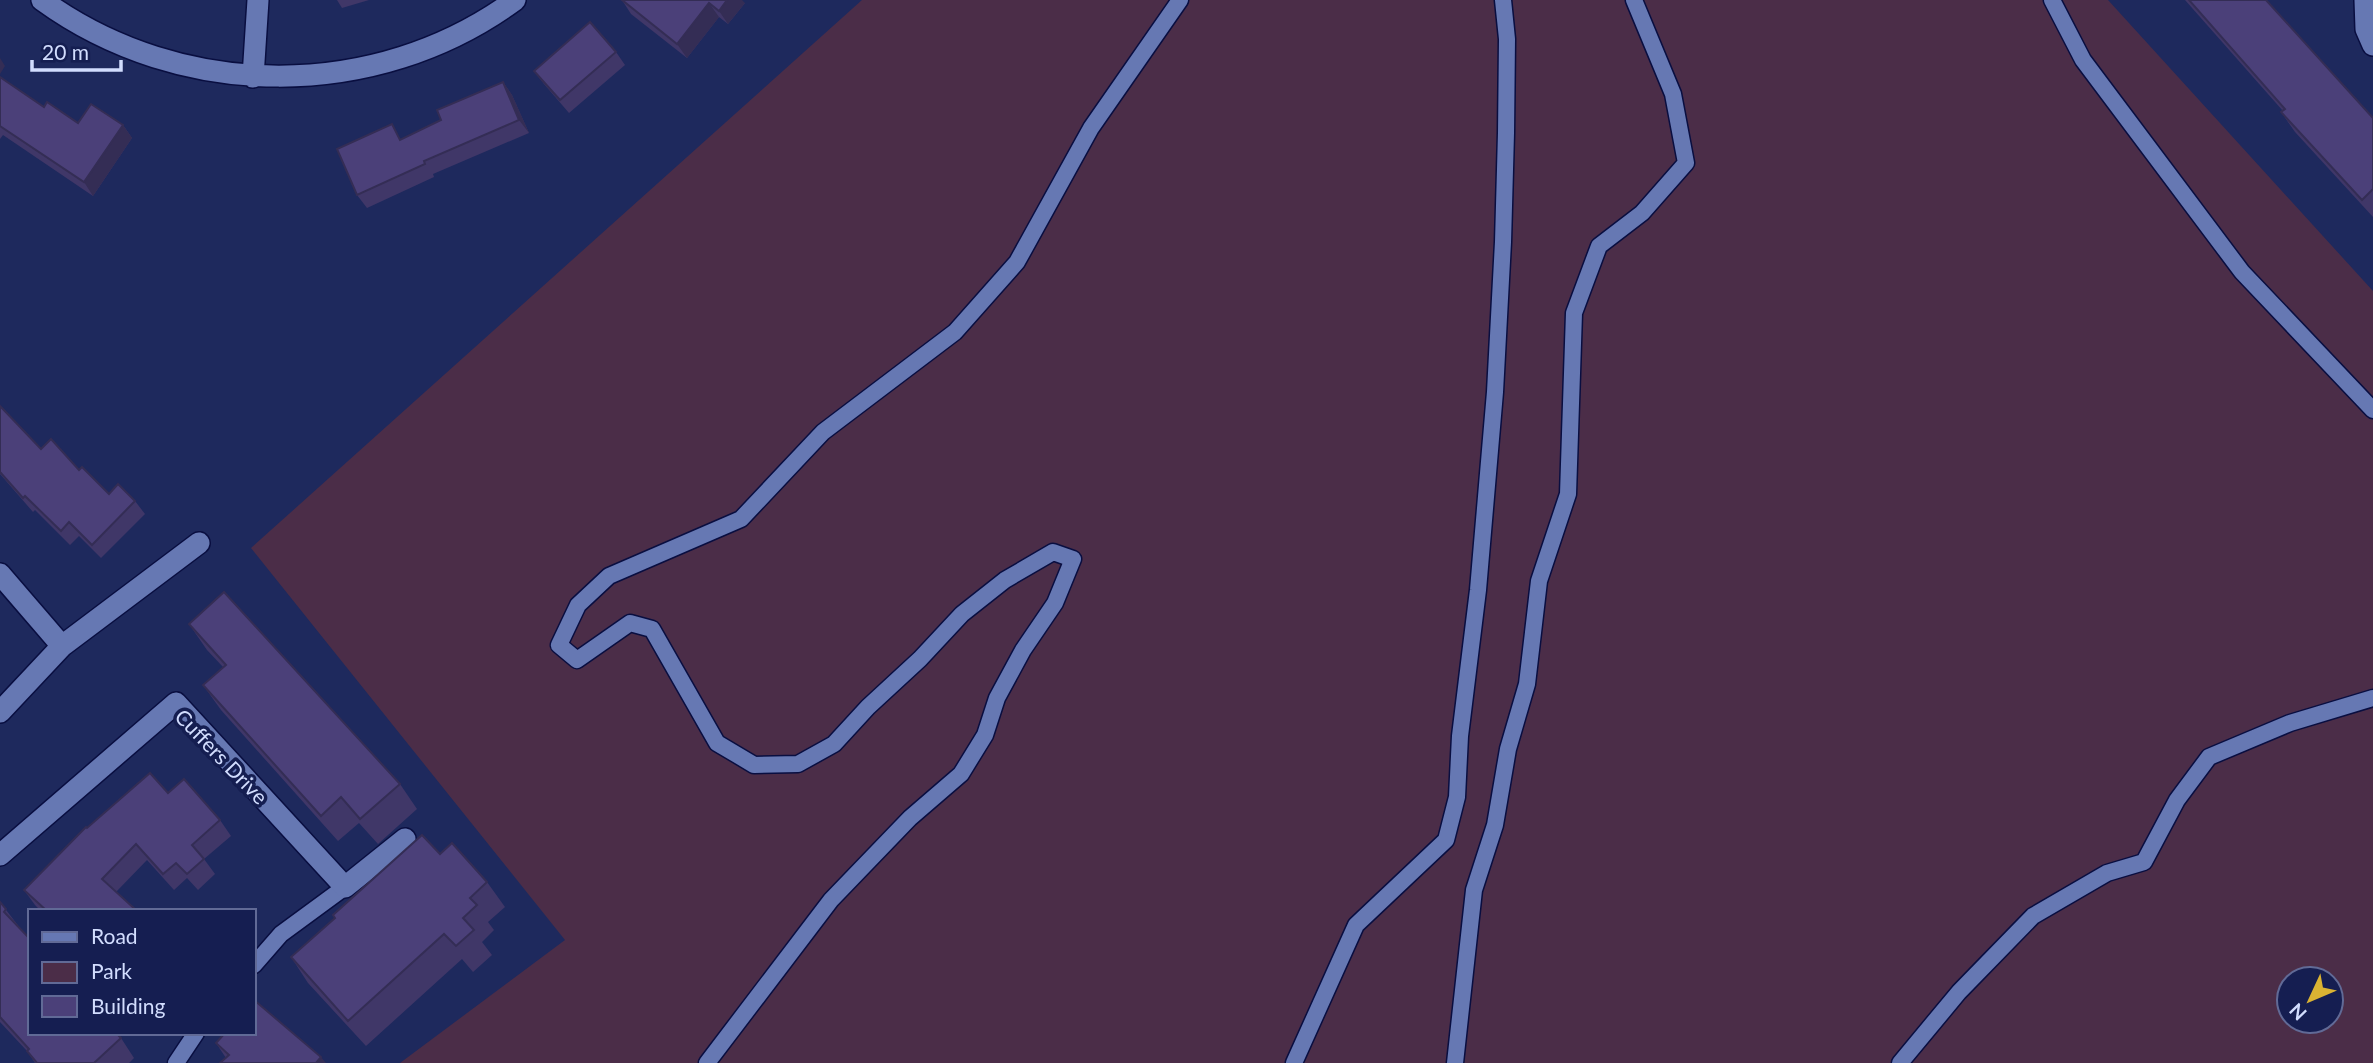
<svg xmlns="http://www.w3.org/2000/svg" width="2373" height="1063" font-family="Lato,sans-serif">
	<rect width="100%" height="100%" fill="#1e295d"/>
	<path fill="#4b2d48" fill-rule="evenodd" d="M862 0H2108L2373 291V1063H400L565 940 251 548ZM2289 979H2331V1021H2289Z"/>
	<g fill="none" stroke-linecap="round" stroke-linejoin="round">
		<g stroke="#090e40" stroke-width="19">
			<path id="service" d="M2052 0 2083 60 2242 272 2373 410
				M254 965 281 934 345 887
				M176 1063 196 1033
				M707 1063 831 900 910 818 961 774 985 735 997 698 1023 650 1055 603 1073 559 1053 552 1005 580 962 614 920 659 868 707 834 744 798 764 754 765 717 743 652 629 630 623 577 660 559 645 578 605 609 576 741 519 823 432 955 332 1017 262 1091 128 1180 0
				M1294 1063 1356 925 1446 840 1457 797 1460 736 1478 590 1495 392 1503 242 1506 133 1507 39 1503 0
				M1455 1063 1474 890 1495 825 1508 749 1527 684 1539 581 1568 494 1574 313 1599 246 1642 213 1686 163 1673 94 1634 0
				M1900 1063 1959 992 2033 916 2107 873 2144 862 2177 800 2209 757 2290 723 2373 698"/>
		</g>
		<g stroke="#090e40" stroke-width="24">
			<path id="minor" d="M42 0C181 101 376 102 515 0
				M2365 0 2366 29 2373 45
				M253 77 258 0
				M0 574 62 646
				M0 712 62 646 199 543
				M0 855 176 703 345 887 405 839"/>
		</g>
		<use href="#service" stroke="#6678b3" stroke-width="16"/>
		<use href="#minor" stroke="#6678b3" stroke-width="21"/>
	</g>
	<path fill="#403768" d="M337 0H369L342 8Z
		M622 0 745 3 728 24 719 17 687 58 631 14Z
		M2185 0H2266L2373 118V217L2295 132 2281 112 2283 111Z
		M616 52 625 65 569 113 544 84 534 71Z
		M0 77 44 107 78 123 123 125 132 138 93 196 3 135 0 139Z
		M503 82 512 95 529 133 433 174 434 177 367 208 357 195 402 139 441 120Z
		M0 406 41 449 79 470 109 494 135 501 145 514 101 558 79 536 70 545 35 510 33 512 0 474Z
		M189 624 400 784 417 809 378 844 359 823 338 841 221 710 203 685 223 667 207 650Z
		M168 793 220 820 231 836 204 859 215 874 198 890 187 878 174 890 147 860 116 892 137 911H41L35 905 24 890 87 828Z
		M440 854 487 882 505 907 488 922 494 930 482 942 492 955 473 972 462 959 366 1046 308 983 291 957Z
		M0 902 20 928 121 1038 134 1058 129 1063H35L27 1051 0 1022Z
		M216 1043 326 1063 226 1058Z"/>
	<path fill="#342d55" d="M727 0H742L745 3 728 24 719 11Z
		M709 3 719 17 687 58 677 44Z
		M0 58 5 66 0 74Z
		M503 82 512 95 529 133 519 120Z
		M123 125 132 138 93 196 84 182Z
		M321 1057 326 1063H316Z"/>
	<path fill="#4b4079" stroke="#342d55" stroke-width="2" d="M622 0H727L719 11 709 3 677 44Z
		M2189 0H2266L2373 118V189L2362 200 2281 112 2285 109Z
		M590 22 616 52 560 100 534 71Z
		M0 77 44 107 47 102 78 123 91 104 123 125 84 182 0 126Z
		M503 82 519 120 424 161 425 164 357 195 337 149 392 124 400 140 441 120 437 110Z
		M0 406 41 449 51 439 79 470 82 467 109 494 118 484 135 501 92 545 69 522 61 531 25 496 23 498 0 472Z
		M224 592 400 784 360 819 341 797 321 816 203 685 226 665 189 624Z
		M150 773 168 793 184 779 220 820 192 845 204 859 187 874 176 863 163 874 136 844 102 879 137 911H47L24 890 86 827 87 828Z
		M422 835 440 854 452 843 487 882 470 898 477 905 463 918 474 930 456 946 444 934 348 1021 291 957 335 918 333 915Z
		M0 902 6 909 4 912 30 939V1033H116L121 1038 94 1063H37L27 1051 29 1049 0 1017Z
		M254 1000 321 1057 316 1063H220L229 1055 216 1043 225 1033H254Z"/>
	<g text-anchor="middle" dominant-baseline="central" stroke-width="7" stroke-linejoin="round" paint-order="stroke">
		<g font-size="21" fill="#d2ddfe" stroke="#151e51">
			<text transform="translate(222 756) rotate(46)">Cuffers Drive</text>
		</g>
	</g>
	<rect x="28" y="909" width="228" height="126" fill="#151e51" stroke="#616a96" stroke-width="2"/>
	<rect x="42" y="932" width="35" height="10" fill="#6678b3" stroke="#616a96" stroke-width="2"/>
	<text x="91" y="944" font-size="21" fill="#d2ddfe">Road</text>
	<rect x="42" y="962" width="35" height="21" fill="#4b2d48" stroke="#616a96" stroke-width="2"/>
	<text x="91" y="979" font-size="21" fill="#d2ddfe">Park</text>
	<rect x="42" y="996" width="35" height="21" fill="#4b4079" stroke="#616a96" stroke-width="2"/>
	<text x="91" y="1014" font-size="21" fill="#d2ddfe">Building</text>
	<g transform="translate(2310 1000) rotate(226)"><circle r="33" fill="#151e51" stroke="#616a96" stroke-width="2"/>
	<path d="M0-5L12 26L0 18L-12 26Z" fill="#dab333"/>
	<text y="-10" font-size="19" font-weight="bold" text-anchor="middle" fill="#d2ddfe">N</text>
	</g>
	<path d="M32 60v10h89v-10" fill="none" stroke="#d2ddfe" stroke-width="3.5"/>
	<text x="42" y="60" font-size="21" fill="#d2ddfe" stroke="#151e51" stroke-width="5" paint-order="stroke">20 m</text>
</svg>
